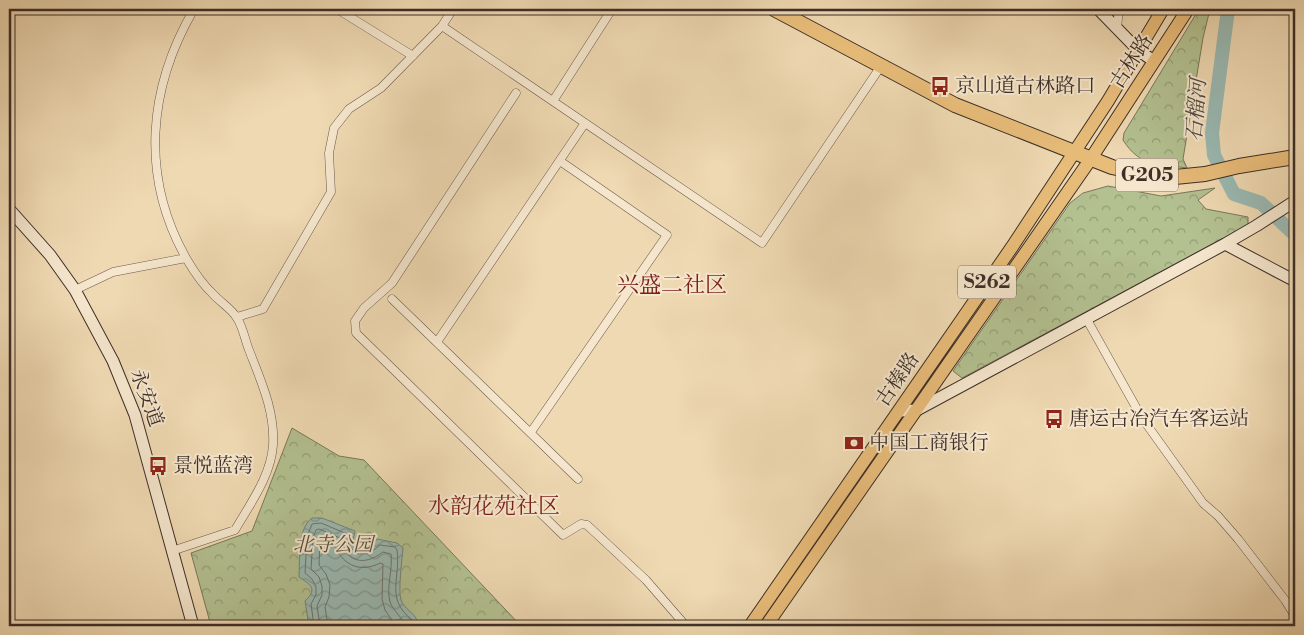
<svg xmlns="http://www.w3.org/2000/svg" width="1304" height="635" font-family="'Libre Bodoni','Noto Serif SC',serif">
	<defs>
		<pattern id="forest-crowns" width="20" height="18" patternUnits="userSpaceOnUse" patternTransform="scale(1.25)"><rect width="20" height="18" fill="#b3c090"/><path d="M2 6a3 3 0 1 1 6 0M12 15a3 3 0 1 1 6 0" fill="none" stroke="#939c76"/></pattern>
		<pattern id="water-waves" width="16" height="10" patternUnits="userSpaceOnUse" patternTransform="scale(1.25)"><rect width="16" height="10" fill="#9ab9b2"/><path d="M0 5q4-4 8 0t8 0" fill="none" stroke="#7f9791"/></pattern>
	</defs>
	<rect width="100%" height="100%" fill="#efd9b2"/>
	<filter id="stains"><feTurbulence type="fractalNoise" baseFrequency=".004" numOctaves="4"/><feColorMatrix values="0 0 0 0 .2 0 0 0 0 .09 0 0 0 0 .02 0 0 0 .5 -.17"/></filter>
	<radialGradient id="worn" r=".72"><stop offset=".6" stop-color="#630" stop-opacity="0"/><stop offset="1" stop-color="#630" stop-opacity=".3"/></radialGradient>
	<path fill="url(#forest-crowns)" stroke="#78785c" d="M1199 9H1210L1203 38 1183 159 1187 168C1158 164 1140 167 1123 140L1124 133Z
		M1108 186 1161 196 1215 188 1198 200 1206 209 1248 217V225L962 378 953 371 1070 203 1083 193Z
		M292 428 339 456 364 460 521 626H211L191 553 252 531Z"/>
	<path fill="url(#water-waves)" stroke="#75827b" d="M312 518H322L355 531 353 541 356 546 360 549 369 548 377 539 397 543 403 548C402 560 398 590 401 600 404 609 415 613 417 621L414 626H309L305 601C319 588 309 584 299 577 300 560 297 529 312 518Z"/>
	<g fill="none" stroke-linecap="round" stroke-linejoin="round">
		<path stroke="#6c746d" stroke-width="1" d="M314 626 311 604 316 595V587L312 579 305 573 307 537 312 524 321 523 347 534 349 546 358 554 370 553 380 545 395 547 397 550C401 577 385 598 411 619L410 626
			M320 626 317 606 322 595V586L319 577 311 569 313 538 316 530 319 529 340 538C347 562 363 567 383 552L391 554C393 569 386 587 390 602 393 611 404 618 404 626
			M328 626 325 607 329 597 330 585 326 574 319 565 320 541 323 539 334 543C341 564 359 574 380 563L383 564 382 599 385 610 396 626"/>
		<path stroke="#9ab9b2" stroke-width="14" d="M1228 9 1212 133 1214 155 1234 194 1261 203 1295 235"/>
		<g stroke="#6a5a4a" stroke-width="9">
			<path id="street" d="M337 9 413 56
				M442 26 762 243 881 66
				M1117 28 1119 9
				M516 93 392 283 364 308 355 321 356 333 563 535 581 524 587 525 646 580 686 626
				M553 101 612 9
				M75 290 113 272 186 258
				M392 299 578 479
				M237 317 263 309 331 192 329 153 334 128 349 109 381 88 442 26 453 9
				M1086 318 1142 418 1203 503 1218 516 1238 539 1285 600 1295 616
				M437 342 585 123
				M531 432 667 235 560 161
				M172 551 235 530C250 504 271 476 273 445 275 411 261 381 249 350 245 340 243 327 237 318 232 309 220 302 213 294 203 285 193 270 186 258 140 176 148 88 194 9"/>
		</g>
		<g stroke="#3d2f28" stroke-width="13">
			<path id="secondary" d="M1098 9 1139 51 1154 61
				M9 209 50 255 75 290 113 361 135 415 193 626
				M1225 244 1295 281
				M900 411 917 410 1225 244 1256 226 1295 201"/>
		</g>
		<g stroke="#3d2f28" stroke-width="14">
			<path id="primary" d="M750 626 1012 247 1108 101 1163 9
				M766 626 1090 160 1188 9"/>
		</g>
		<g stroke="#3d2f28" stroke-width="16">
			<path id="highway" d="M774 9 955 105 1112 167 1148 175 1175 177 1205 174 1239 166 1295 157"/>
		</g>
		<use href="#street" stroke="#f5e6cd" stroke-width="8"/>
		<use href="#secondary" stroke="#f5e6cd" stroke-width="11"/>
		<use href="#primary" stroke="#e8bc79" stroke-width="12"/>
		<use href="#highway" stroke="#e8bc79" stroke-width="14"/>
	</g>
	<defs>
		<g id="bus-bare" transform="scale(1.5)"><path d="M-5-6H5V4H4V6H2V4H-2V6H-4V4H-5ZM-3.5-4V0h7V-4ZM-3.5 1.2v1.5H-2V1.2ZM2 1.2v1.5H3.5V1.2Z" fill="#8f2418" stroke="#f5e6cd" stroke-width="2.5" paint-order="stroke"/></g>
		<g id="bank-bare" transform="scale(1.5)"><path d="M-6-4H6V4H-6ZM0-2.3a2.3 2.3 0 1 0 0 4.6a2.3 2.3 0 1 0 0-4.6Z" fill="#8f2418" stroke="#f5e6cd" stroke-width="2.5" paint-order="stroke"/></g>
	</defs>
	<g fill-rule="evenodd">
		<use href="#bus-bare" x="940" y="86"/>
		<use href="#bus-bare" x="1054" y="419"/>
		<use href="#bank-bare" x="854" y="443"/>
		<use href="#bus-bare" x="158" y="466"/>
	</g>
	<g text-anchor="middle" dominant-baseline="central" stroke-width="4" stroke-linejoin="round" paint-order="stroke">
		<g fill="#f5e6cd" stroke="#74665a" stroke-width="1">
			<rect x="1116" y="158.5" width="62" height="33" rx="4"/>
			<rect x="958" y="265.5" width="58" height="33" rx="4"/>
		</g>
		<g font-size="19" font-weight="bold" fill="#3d2f28">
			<text x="1147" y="175">G205</text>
			<text x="987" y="282">S262</text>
		</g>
		<g font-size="20" fill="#3d2f28" stroke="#f5e6cd">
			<text transform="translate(1132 62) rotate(-57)">古林路</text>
			<text transform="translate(898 380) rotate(-56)">古榛路</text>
			<text transform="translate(146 398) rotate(70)">永安道</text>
		</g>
		<g font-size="20" fill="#3d2f28" stroke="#f5e6cd" text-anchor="start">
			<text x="955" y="86">京山道古林路口</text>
			<text x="1069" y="419">唐运古冶汽车客运站</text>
			<text x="869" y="443">中国工商银行</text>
			<text x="173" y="466">景悦蓝湾</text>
		</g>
		<g font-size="20" font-style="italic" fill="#554c3d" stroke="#f5e6cd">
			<text x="333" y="545">北寺公园</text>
		</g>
		<g font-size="21" font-style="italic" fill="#504b44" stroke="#f5e6cd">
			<text transform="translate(1197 110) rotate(-86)">石榴河</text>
		</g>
		<g font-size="22" fill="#7a1f14" stroke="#f5e6cd">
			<text x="672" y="285">兴盛二社区</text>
			<text x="494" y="506">水韵花苑社区</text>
		</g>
	</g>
	<rect width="1304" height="635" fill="none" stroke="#efd9b2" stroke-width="30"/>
	<rect x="10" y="10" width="1284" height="615" fill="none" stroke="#3d2f28" stroke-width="2.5"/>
	<rect x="15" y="15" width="1274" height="605" fill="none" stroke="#3d2f28"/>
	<rect width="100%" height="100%" filter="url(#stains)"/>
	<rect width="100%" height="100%" fill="url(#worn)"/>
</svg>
